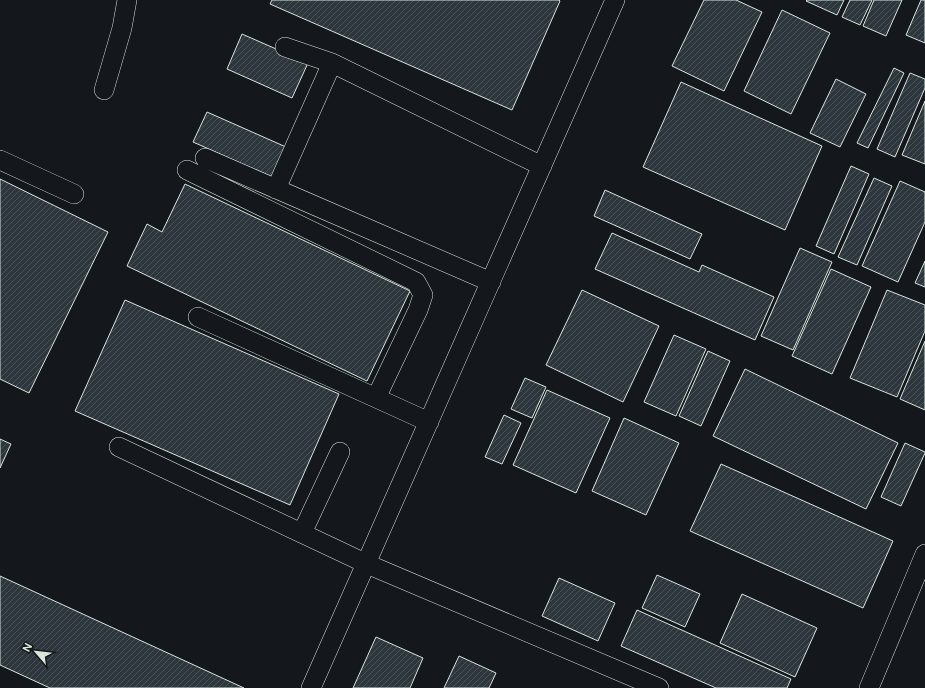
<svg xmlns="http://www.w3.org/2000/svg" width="925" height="688" font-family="'DM Sans',sans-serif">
	<defs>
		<pattern id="building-hatch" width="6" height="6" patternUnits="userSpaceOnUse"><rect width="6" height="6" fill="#2c363c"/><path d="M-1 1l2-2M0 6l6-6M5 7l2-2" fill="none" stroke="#4a5358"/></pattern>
	</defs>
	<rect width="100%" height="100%" fill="#14181c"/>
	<path fill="url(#building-hatch)" stroke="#d8e6dc" d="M272 0H559L560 1 512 110 270 4Z
		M704 0H736L762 12 724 91 672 66Z
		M807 0H844L837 15 806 1Z
		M850 0H872L860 25 842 17Z
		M874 0H902L886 36 863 26Z
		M921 0H925V43L906 35Z
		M782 10 830 33 791 114 744 91Z
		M242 34 308 63 292 98 227 69Z
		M894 68 904 73 868 148 857 143Z
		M910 73 925 79V88L895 157 877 149Z
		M836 79 866 94 840 147 810 133Z
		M681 82 822 146 785 230 643 167Z
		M925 101V164L902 155Z
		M207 112 286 147 272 177 193 142Z
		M851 166 869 174 834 254 816 246Z
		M874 178 892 186 857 265 838 257Z
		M0 179 108 232 29 393 0 379Z
		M900 181 925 192V222L898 282 862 266Z
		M185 184 410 291 367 381 127 266 147 224 162 232Z
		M605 190 702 234 690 259 594 216Z
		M612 233 699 272 702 265 774 297 755 340 595 269Z
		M800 248 832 262 793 350 761 336Z
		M925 261V287L915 283Z
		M831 269 871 287 832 374 792 356Z
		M582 290 659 326 623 402 546 365Z
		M887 290 925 305V331L897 397 850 378Z
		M125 300 339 394 290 505 75 411Z
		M674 335 706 349 676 416 644 402Z
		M925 341V410L900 399Z
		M708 351 730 361 701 426 679 416Z
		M745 369 898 443 866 509 713 436Z
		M525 378 546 387 532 418 511 409Z
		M547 390 610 418 576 493 513 465Z
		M504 415 521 423 502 464 485 457Z
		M624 418 679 443 646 515 592 491Z
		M0 439 11 444 0 468Z
		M905 443 925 452V453L901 506 881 497Z
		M721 464 893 541 863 608 690 531Z
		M657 575 700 594 685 627 642 608Z
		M0 576 244 688H50L0 665Z
		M559 578 615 603 598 641 542 616Z
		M742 594 817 628 795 677 720 643Z
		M637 610 791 679 787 688H716L621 646Z
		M376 637 423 658 410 688H353Z
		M459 656 496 673 489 688H444Z"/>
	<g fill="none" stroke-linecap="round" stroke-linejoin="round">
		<g stroke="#d8e6dc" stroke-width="20">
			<path id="minor" d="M285 47 332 63 542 166
				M104 90 122 28 127 0
				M205 158 491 282
				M0 160 74 194
				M187 170 416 282 423 295 418 310 376 398
				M276 189 332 63
				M198 317 429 422
				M119 447 367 564 659 688
				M302 533 340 452
				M311 688 615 0
				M869 688 925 554"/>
		</g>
		<use href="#minor" stroke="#14181c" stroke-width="19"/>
	</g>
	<g transform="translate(36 652) rotate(298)" stroke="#14181c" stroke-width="3" paint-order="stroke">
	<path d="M0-3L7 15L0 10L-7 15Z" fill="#d8e6dc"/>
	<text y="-6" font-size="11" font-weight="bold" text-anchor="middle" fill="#d8e6dc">N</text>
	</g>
</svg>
